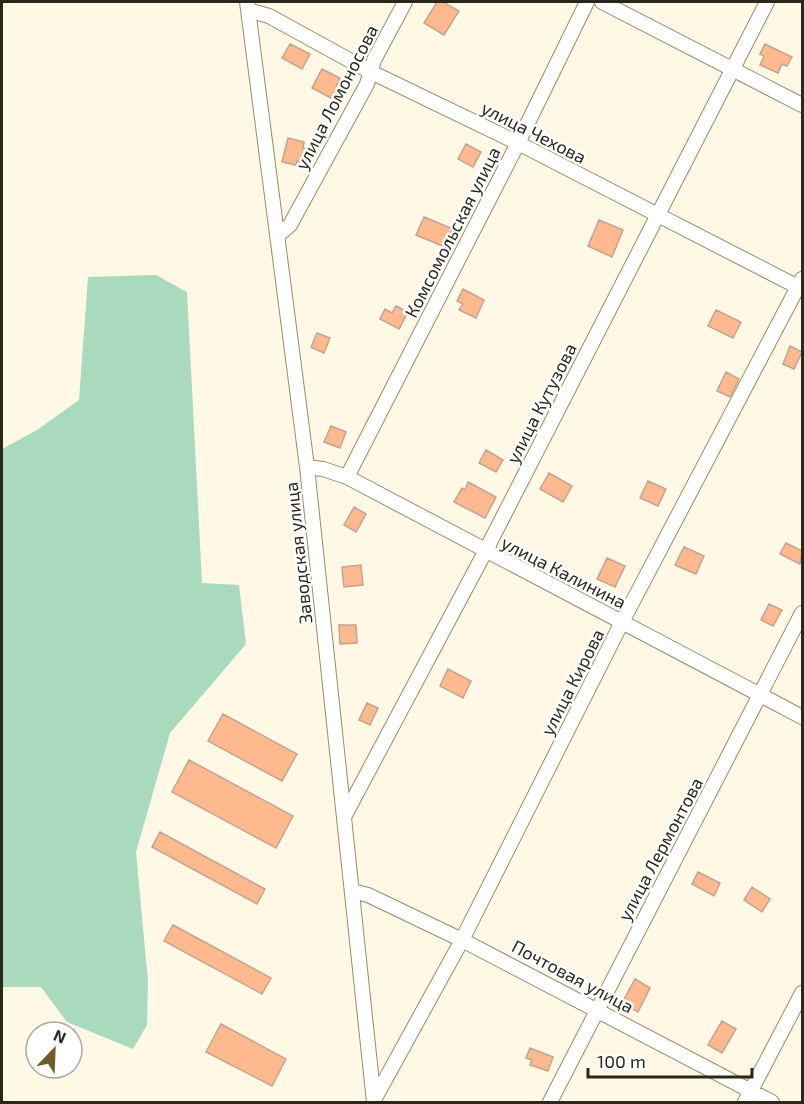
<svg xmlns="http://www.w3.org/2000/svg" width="804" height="1104" font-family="'Exo 2',sans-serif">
	<rect width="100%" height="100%" fill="#fef8e5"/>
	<path fill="#a9dabd" d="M156 275 187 292 202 583 239 585 246 644 170 733 136 852 148 982 147 1025 133 1049 67 1022 41 987H2V449L37 430 79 400 88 277Z"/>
	<path fill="#feb98e" stroke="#c2a492" stroke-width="1.5" d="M437 2H443L459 11 444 35 424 23Z
		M290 44 310 54 302 69 282 58Z
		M765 44 792 57 787 66 782 64 778 73 760 65 764 56 760 54Z
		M322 69 340 78 336 87 346 92 340 103 312 88Z
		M288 138 304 142 303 148 307 149 304 163 297 161 296 165 282 162Z
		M466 144 481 152 473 167 458 159Z
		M424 217 453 229 445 247 416 235Z
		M599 220 623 230 612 257 588 246Z
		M463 289 484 300 476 318 459 310 463 304 457 301Z
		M396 306 408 312 399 329 380 319 385 309 392 313Z
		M716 310 741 322 733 338 708 326Z
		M317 333 330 338 324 353 311 347Z
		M790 346 802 352 794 369 783 364Z
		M726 372 739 379 730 397 717 391Z
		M331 426 346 432 340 448 324 442Z
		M486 450 503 460 496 472 479 463Z
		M549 473 572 486 563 502 540 489Z
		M648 481 666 489 658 506 640 498Z
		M468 482 496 497 485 518 454 502 462 488 465 490Z
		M354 507 366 514 356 532 344 525Z
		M786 543 802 551 800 564 780 554Z
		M684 547 704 556 696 574 675 565Z
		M607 558 625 566 615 587 597 579Z
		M361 565 363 585 344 587 342 567Z
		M769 604 782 610 773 626 761 620Z
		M339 625H356L357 643 340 644Z
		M448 669 471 681 463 698 440 686Z
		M367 703 378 708 370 725 359 720Z
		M223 714 297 754 282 781 208 741Z
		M189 760 293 816 276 848 172 792Z
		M160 832 265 889 257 904 152 847Z
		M698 872 720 883 714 896 692 884Z
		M752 887 770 899 762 912 744 900Z
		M173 925 271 978 262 994 164 941Z
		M635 979 650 988 638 1012 622 1003Z
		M722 1021 736 1029 722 1053 708 1045Z
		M221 1024 286 1059 272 1086 206 1052Z
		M530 1048 553 1057 548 1071 530 1065 532 1060 526 1058Z"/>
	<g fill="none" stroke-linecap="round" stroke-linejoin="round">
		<g stroke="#958d6f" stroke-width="16">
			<path id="minor" d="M247 2 307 467 374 1102
				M602 2 802 105
				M248 10 269 16 371 72 518 143 802 289
				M277 236 290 225 367 84 374 60 405 2
				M307 467 323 469 347 477 802 717
				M347 477 518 143 587 2
				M344 817 485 552 767 2
				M352 891 368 895 462 940 772 1102
				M374 1100 462 940 622 622 802 279
				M550 1102 802 613
				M745 1102 802 993"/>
		</g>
		<use href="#minor" stroke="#fff" stroke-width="14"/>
	</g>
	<g text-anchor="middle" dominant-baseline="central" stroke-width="5" stroke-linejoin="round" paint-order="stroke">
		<g font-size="18" fill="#2b281b" stroke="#fff">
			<text transform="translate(336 97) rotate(-63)">улица Ломоносова</text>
			<text transform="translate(534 132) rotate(27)">улица Чехова</text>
			<text transform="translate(452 232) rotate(-63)">Комсомольская улица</text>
			<text transform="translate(541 403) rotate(-63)">улица Кутузова</text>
			<text transform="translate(298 553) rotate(-96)">Заводская улица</text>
			<text transform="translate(564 572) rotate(27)">улица Калинина</text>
			<text transform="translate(572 682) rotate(-63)">улица Кирова</text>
			<text transform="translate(660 849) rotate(-62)">улица Лермонтова</text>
			<text transform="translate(573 976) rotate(28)">Почтовая улица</text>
		</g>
	</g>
	<rect width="804" height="1104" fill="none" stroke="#2b281b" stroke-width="6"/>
	<g transform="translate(54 1050) rotate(23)"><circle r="28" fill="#ffffff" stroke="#aaa9a4" stroke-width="1.5"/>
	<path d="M0-4.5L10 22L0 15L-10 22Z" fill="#705b2a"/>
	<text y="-9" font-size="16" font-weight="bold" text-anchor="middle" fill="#2b281b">N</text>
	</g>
	<path d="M588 1068v9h164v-9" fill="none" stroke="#2b281b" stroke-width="3"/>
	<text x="597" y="1068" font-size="18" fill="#2b281b" stroke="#ffffff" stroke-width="4.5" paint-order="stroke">100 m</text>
</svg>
